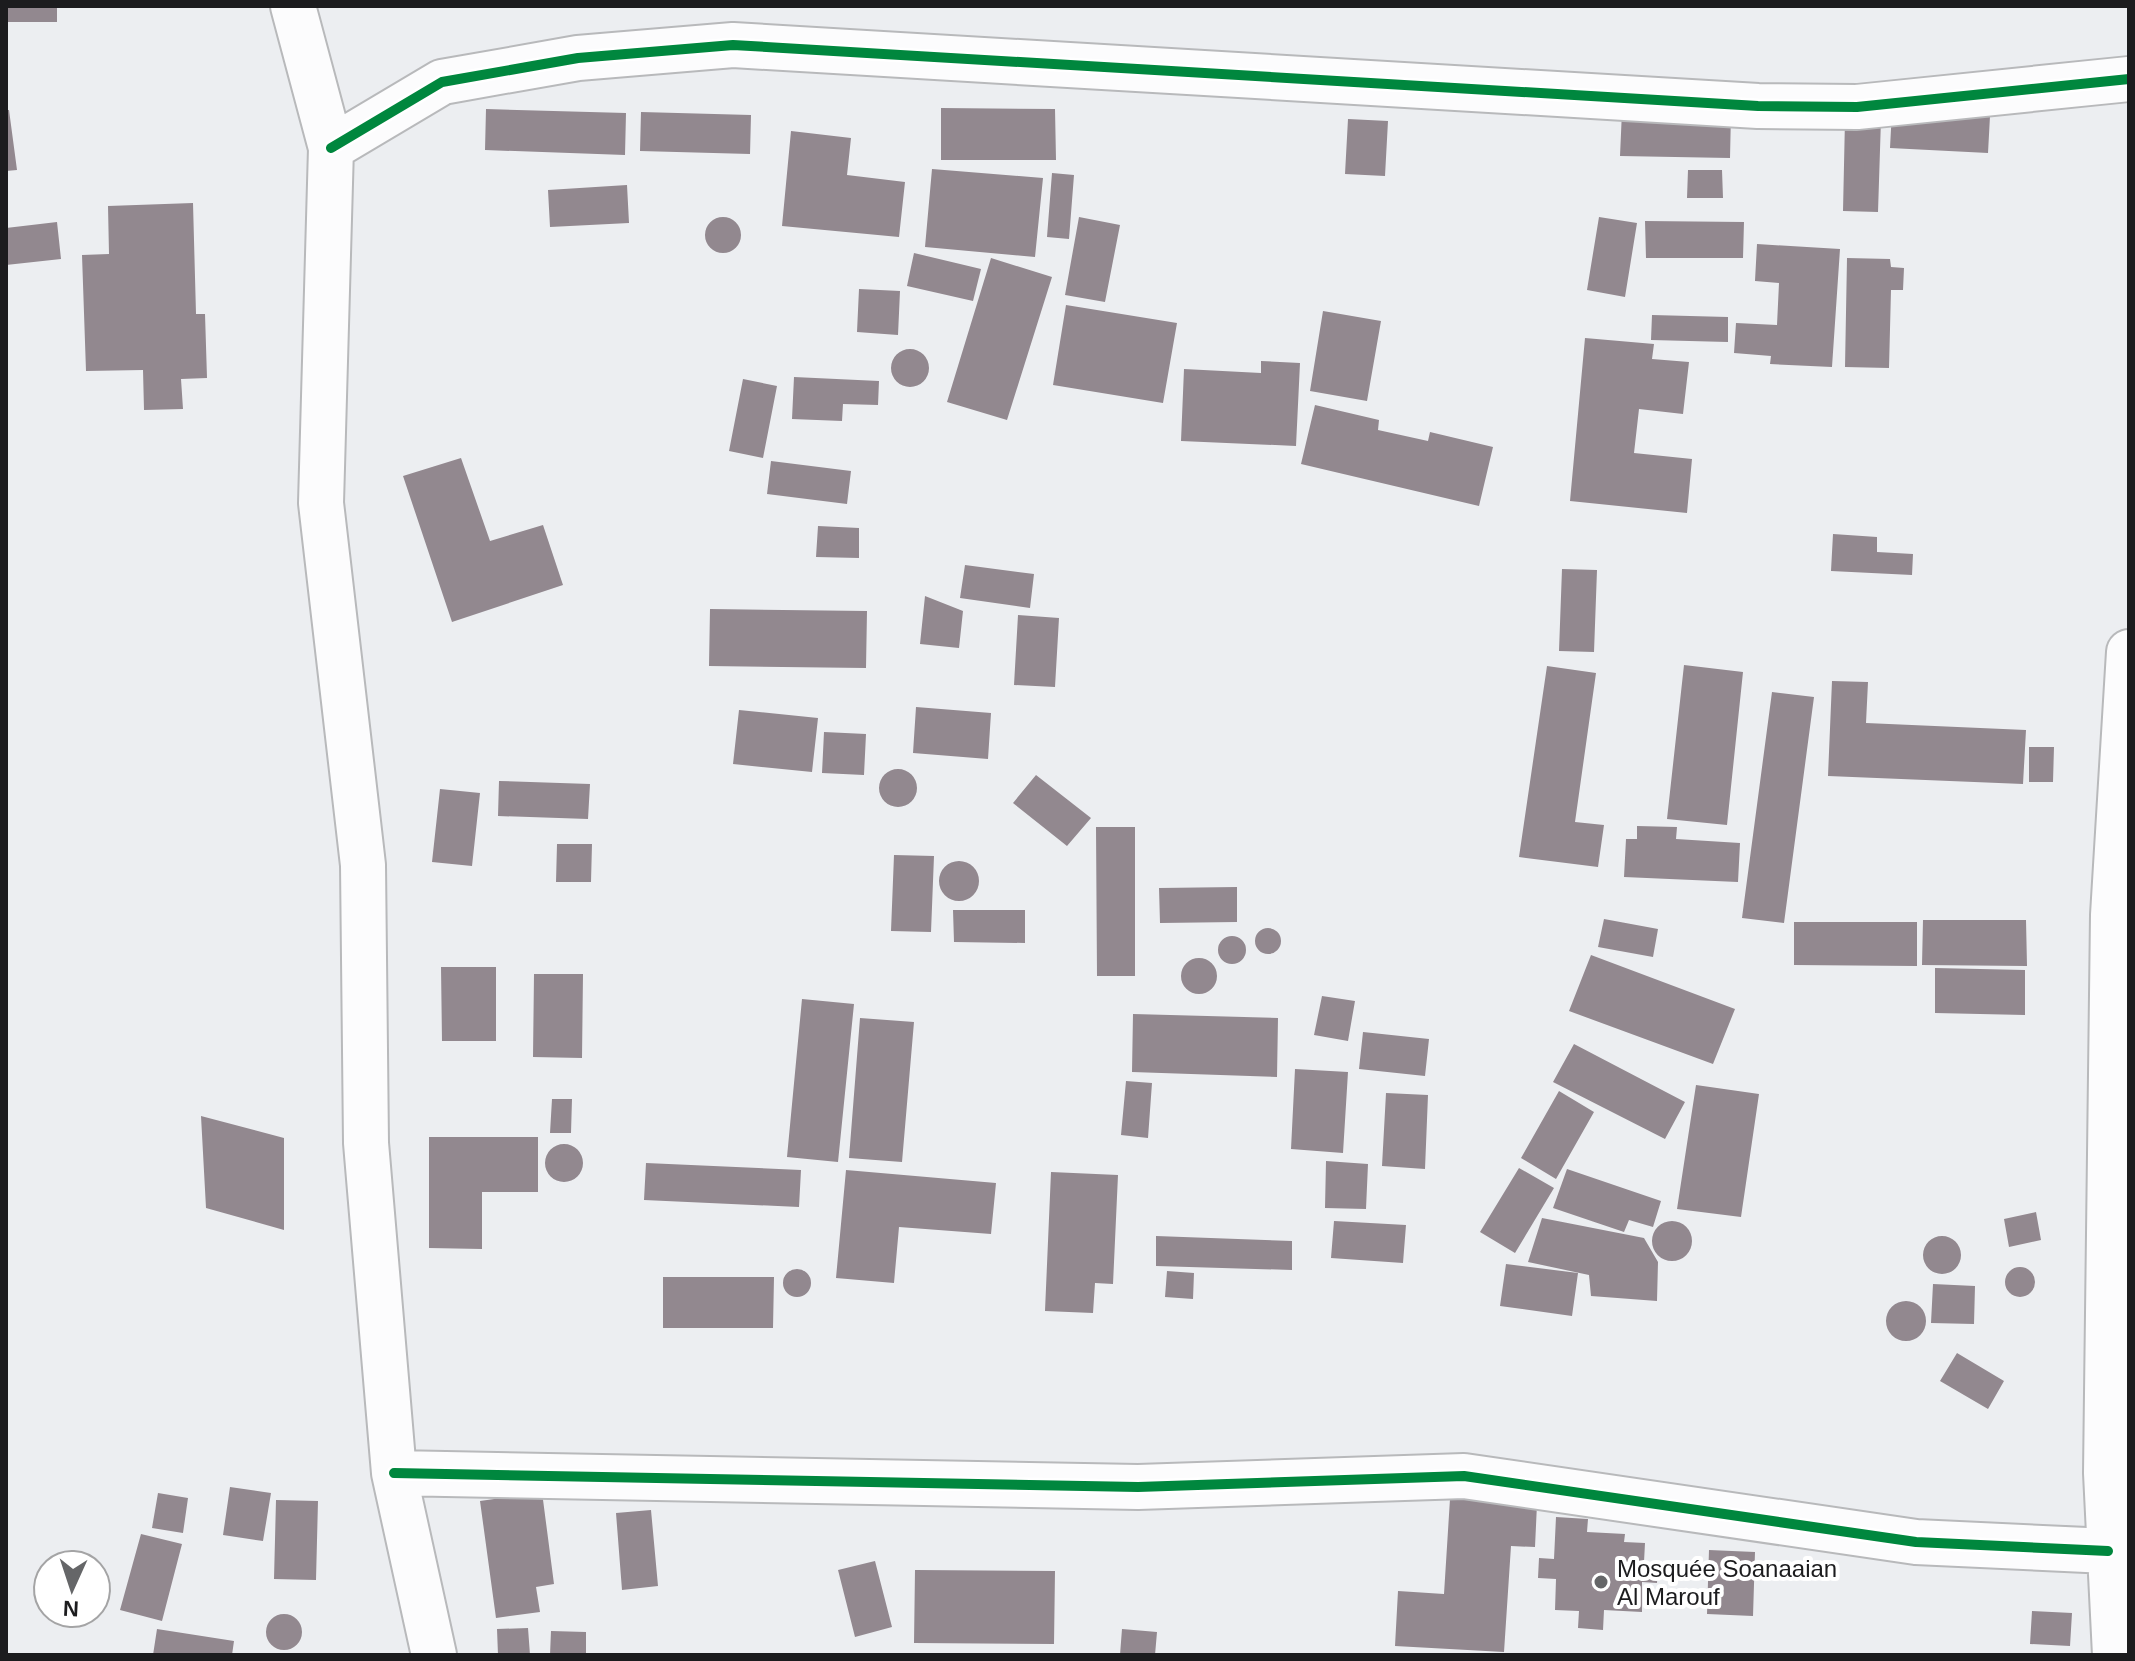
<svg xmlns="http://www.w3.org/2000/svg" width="2135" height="1661" font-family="Arial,sans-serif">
	<rect width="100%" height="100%" fill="#eceef1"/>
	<path fill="#92888f" d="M6 6H57V22H6Z
		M941 108 1055 109 1056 160H941Z
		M486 109 626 113 625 155 485 150Z
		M6 110H9L17 170 6 171Z
		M1892 110 1990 116 1988 153 1890 148Z
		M1622 111 1731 113 1730 158 1620 156Z
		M641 112 751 115 750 154 640 151Z
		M1348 119 1388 121 1385 176 1345 174Z
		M1845 119H1881L1878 212 1843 211Z
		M791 131 851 138 847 175 905 182 899 237 782 226Z
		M932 169 1043 178 1035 257 925 247Z
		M1688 170H1722L1723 198H1687Z
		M1052 173 1074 175 1069 239 1047 237Z
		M627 185 629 223 550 227 548 190Z
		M193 203 196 314H205L207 378 181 379 183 409 144 410 143 370 86 371 82 255 109 254 108 206Z
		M1079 217 1120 225 1105 302 1065 295Z
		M1599 217 1637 223 1625 297 1587 290Z
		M705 235a18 18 0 1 1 36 0a18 18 0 1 1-36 0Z
		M1645 221 1744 222 1743 258H1646Z
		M57 222 61 259 6 265V228Z
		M1757 244 1840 249 1832 367 1770 364 1771 356 1734 353 1736 323 1777 325 1779 283 1755 281Z
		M914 253 981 269 973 301 907 286Z
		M991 258 1052 277 1007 420 947 402Z
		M1847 258 1890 259 1891 267 1904 268 1903 290H1891L1889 368 1845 367Z
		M859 289 900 291 898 335 857 332Z
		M1066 305 1177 323 1163 403 1053 385Z
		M1323 311 1381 321 1367 401 1310 391Z
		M1652 315 1728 317V342L1651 340Z
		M1585 338 1654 344 1652 359 1689 362 1683 414 1639 409 1634 453 1692 459 1687 513 1570 501Z
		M891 368a19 19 0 1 1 38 0a19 19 0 1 1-38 0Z
		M1261 361 1300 363 1296 446 1181 441 1184 369 1261 373Z
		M794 377 879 381 878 405 843 404 842 421 792 419Z
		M743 379 777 386 763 458 729 451Z
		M1315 405 1379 420 1378 430 1428 441 1430 432 1493 447 1479 506 1301 464Z
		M461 458 490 541 543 525 563 585 452 622 403 476Z
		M771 461 851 471 847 504 767 494Z
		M818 526 859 528V558L816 557Z
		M1833 534 1877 537V552L1913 554 1912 575 1831 571Z
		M965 565 1034 574 1030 608 960 598Z
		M1562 569 1597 570 1594 652 1559 651Z
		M925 596 963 611 959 648 920 644Z
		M710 609 867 611 866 668 709 666Z
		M1018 615 1059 618 1055 687 1014 685Z
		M1684 665 1743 672 1727 825 1667 819Z
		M1547 666 1596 673 1575 822 1604 825 1598 867 1519 857Z
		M1832 681 1868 682 1866 723 2026 730 2023 784 1828 776Z
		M1772 692 1814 697 1784 923 1742 918Z
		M916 707 991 713 988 759 913 753Z
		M739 710 818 718 812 772 733 764Z
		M824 732 866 734 864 775 822 773Z
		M2029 747H2054L2053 782H2029Z
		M879 788a19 19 0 1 1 38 0a19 19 0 1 1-38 0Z
		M1036 775 1091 818 1067 846 1013 803Z
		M499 781 590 784 588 819 498 816Z
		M440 789 480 793 472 866 432 862Z
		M1637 826 1677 827 1676 839 1740 843 1738 882 1624 877 1626 839H1637Z
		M1096 827H1135V976H1097Z
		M557 844H592L591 882H556Z
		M894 855 934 856 931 932 891 931Z
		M939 881a20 20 0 1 1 40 0a20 20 0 1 1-40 0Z
		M1237 887V922L1160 923 1159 888Z
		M953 910H1025V943L954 942Z
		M1604 919 1658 929 1653 957 1598 947Z
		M1923 920H2026L2027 966 1922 965Z
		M1794 922H1917V966L1794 965Z
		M1255 941a13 13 0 1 1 26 0a13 13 0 1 1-26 0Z
		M1218 950a14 14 0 1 1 28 0a14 14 0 1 1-28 0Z
		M1591 955 1735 1009 1713 1064 1569 1011Z
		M1181 976a18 18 0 1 1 36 0a18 18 0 1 1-36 0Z
		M441 967H496V1041H442Z
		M1935 968 2025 970V1015L1935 1013Z
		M534 974H583L582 1058 533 1057Z
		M1322 996 1355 1001 1348 1041 1314 1035Z
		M802 999 854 1004 838 1162 787 1157Z
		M1133 1014 1278 1018 1277 1077 1132 1072Z
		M860 1018 914 1022 902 1162 849 1158Z
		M1363 1032 1429 1039 1425 1076 1359 1069Z
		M1574 1044 1685 1102 1665 1139 1553 1082Z
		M1295 1069 1348 1072 1343 1153 1291 1149Z
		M1126 1081 1152 1083 1148 1138 1121 1135Z
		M1696 1085 1759 1094 1741 1217 1677 1209Z
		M1559 1091 1594 1112 1556 1179 1521 1158Z
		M1386 1093 1428 1095 1425 1169 1382 1166Z
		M552 1099H572L571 1133H550Z
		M201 1116 284 1138V1230L206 1208Z
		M429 1137H538V1192H482V1249L429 1248Z
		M545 1163a19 19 0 1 1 38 0a19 19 0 1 1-38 0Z
		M1326 1161 1368 1164 1366 1209 1325 1208Z
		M646 1163 801 1170 799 1207 644 1200Z
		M1519 1168 1554 1188 1515 1253 1480 1232Z
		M1567 1169 1661 1201 1653 1227 1629 1220 1624 1232 1553 1208Z
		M846 1170 996 1183 991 1234 899 1227 894 1283 836 1278Z
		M1051 1172 1118 1175 1113 1284 1095 1283 1093 1313 1045 1311Z
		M2036 1212 2041 1240 2009 1247 2004 1219Z
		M1542 1218 1644 1238 1658 1262 1657 1301 1591 1296 1589 1275 1528 1262Z
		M1652 1241a20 20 0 1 1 40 0a20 20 0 1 1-40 0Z
		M1334 1221 1406 1225 1403 1263 1331 1258Z
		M1156 1236 1292 1241V1270L1156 1266Z
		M1923 1255a19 19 0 1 1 38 0a19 19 0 1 1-38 0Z
		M1506 1264 1578 1273 1572 1316 1500 1306Z
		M2005 1282a15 15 0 1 1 30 0a15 15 0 1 1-30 0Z
		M783 1283a14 14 0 1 1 28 0a14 14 0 1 1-28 0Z
		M1167 1271 1194 1273 1193 1299 1165 1297Z
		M663 1277H774L773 1328H663Z
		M1933 1284 1975 1286 1974 1324 1931 1323Z
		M1886 1321a20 20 0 1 1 40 0a20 20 0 1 1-40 0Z
		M1957 1353 2004 1381 1988 1409 1940 1381Z
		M230 1487 271 1493 263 1541 223 1535Z
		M542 1492 554 1584 536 1587 540 1612 496 1618 480 1501Z
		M158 1493 188 1498 183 1533 152 1528Z
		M1450 1499 1537 1504 1535 1547 1511 1546 1504 1652 1395 1646 1398 1591 1444 1594Z
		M276 1500 318 1501 316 1580 274 1579Z
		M651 1510 658 1586 622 1590 616 1513Z
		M1556 1517 1588 1519 1587 1532 1625 1534 1624 1542 1645 1543 1644 1562 1658 1563 1657 1583 1642 1582V1612L1604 1610 1603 1630 1578 1628 1579 1611 1555 1610 1556 1579 1538 1578 1539 1558 1554 1559Z
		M141 1534 182 1544 162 1621 120 1610Z
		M1709 1550 1755 1552 1753 1616 1707 1614Z
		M875 1561 892 1627 855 1637 838 1570Z
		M915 1570 1055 1571 1054 1644 914 1643Z
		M2032 1611 2072 1613 2070 1646 2030 1644Z
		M266 1632a18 18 0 1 1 36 0a18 18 0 1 1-36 0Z
		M528 1628 530 1655H498L497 1629Z
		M157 1629 234 1641 232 1655H153Z
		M1122 1629 1157 1632 1155 1655H1120Z
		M551 1631 586 1632V1655H550Z"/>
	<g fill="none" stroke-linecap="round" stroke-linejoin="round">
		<g stroke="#b8b9bb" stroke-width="48">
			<path id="minor" d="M293 6 331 148 321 503 363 865 366 1143 394 1473 434 1655
				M331 148 442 82 578 58 733 45 1758 106 1857 107 2129 79
				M394 1473 1138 1487 1464 1476 1916 1542 2108 1551
				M2115 1655 2106 1473 2113 915 2129 652"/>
		</g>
		<use href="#minor" stroke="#fcfcfd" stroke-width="44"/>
		<g stroke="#fff" stroke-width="15">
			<path id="cycleway" d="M331 148 442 82 578 58 733 45 1758 106 1857 107 2129 79
				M394 1473 1138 1487 1464 1476 1916 1542 2108 1551"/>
		</g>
		<use href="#cycleway" stroke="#00873e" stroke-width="10"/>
	</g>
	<circle fill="#656668" stroke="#fff" stroke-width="3" cx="1601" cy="1582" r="8"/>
	<g text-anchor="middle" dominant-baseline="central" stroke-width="8" stroke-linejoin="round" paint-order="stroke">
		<g font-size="24" fill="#1c1c1e" stroke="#fff" text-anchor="start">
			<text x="1617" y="1568">Mosquée Soanaaian<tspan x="1617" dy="28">Al Marouf</tspan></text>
		</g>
	</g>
	<rect width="2135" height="1661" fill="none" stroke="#1c1c1e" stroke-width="16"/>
	<g transform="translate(72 1589) rotate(183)"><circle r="38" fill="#ffffff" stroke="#a4a4a5" stroke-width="2"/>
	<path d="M0-6L14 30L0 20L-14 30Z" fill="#656668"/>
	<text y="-12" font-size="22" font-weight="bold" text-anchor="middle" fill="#1c1c1e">N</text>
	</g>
</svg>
